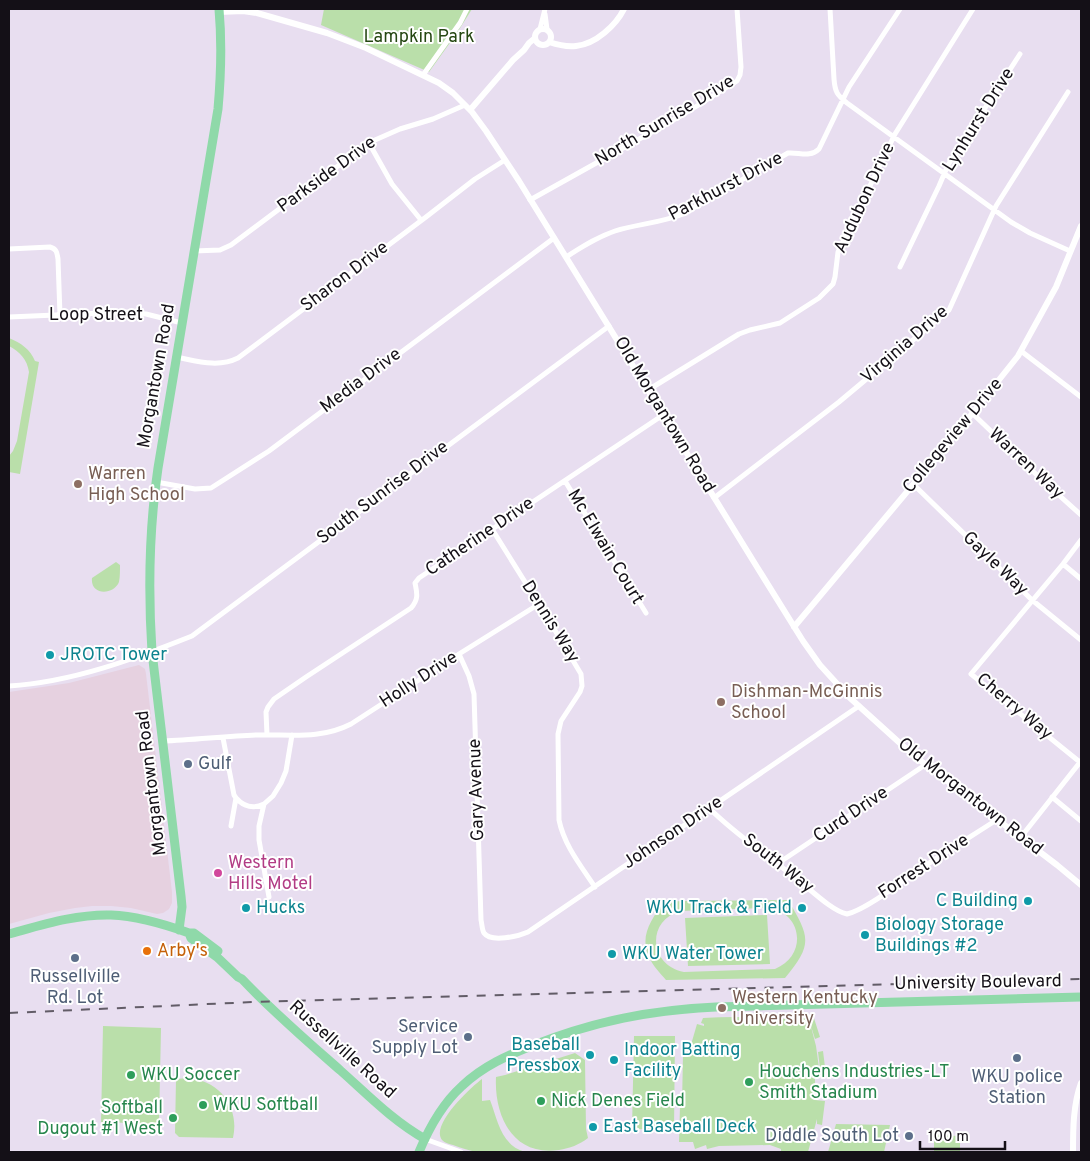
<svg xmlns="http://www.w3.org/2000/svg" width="1090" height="1161" font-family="Overpass,sans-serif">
	<rect width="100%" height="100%" fill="#e8def0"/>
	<path fill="#e6d1e0" d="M139 665 145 669 146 674 172 892V903L169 909 163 913 157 914 131 908 111 906H92L75 908 49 913 9 924V692L69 683Z"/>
	<path fill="#badfaa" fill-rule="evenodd" d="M324 9H472L457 33 429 72 321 25Z
		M9 338C21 343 30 349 35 361L39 362 20 474 9 472V456L13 451 17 441 29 372C27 359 20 352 9 346Z
		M116 562 120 565C120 570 120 577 119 582 114 595 90 596 92 578Z
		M788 900C810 937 813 944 785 978L666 980C660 973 653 966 649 957 639 935 652 920 663 902L683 901ZM766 908C802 910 809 955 775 969L684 972C649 965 646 921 680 911Z
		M767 915 770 964 688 966 685 918Z
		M813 1015 820 1037 815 1039 810 1023 816 1046 819 1068H820L818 1052 823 1051 826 1075 815 1076V1100L825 1101 822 1125 817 1124V1119L808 1152H785L781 1151V1149L770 1145 719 1146 707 1149 706 1145 695 1149 693 1142H679L680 1106 682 1105 683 1054 688 1055 697 1024 704 1026V1024L701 1023 703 1018C731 1016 760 1017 789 1019L790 1021Z
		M103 1026 161 1028 159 1124 101 1122Z
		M634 1036H675L674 1130 632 1129Z
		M575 1053 585 1060 586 1129 588 1138C579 1145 570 1148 559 1150 513 1157 494 1116 496 1077L505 1075Z
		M188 1078C219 1080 240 1107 233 1138L179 1137 175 1133 176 1079Z
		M482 1079V1101L490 1100C498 1121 501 1145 525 1152 510 1152 494 1154 479 1152 470 1151 461 1148 453 1145 449 1144 445 1143 442 1140 430 1125 471 1087 482 1079Z
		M836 1124 890 1125 884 1152H828Z
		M934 1135 960 1136V1152H934Z"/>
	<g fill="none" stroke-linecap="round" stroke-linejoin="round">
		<path stroke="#fff" stroke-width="5" d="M830 9 834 79C835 92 837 95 847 103L1011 222 1030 233 1070 251
			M545 14 547 29
			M540 29 545 9
			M423 75 460 23 467 9
			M369 143 392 184 421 220
			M530 200 684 114 737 81 740 75 741 67 737 9
			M9 249 50 247C57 249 57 253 58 259L60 315
			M194 251 220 250 231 245 318 180 375 140 400 129 433 119 465 105
			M566 257C582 247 597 237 615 231 637 224 661 223 683 214L788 153C799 152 810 158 819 149L849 87 900 9
			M900 267 939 186 948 165 1020 54
			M9 317 126 312 146 314 182 323
			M1021 351 1081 397
			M176 357C197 361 218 368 238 358L426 217 475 179 505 160
			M648 390 739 334 750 330 780 323 819 298 833 284 835 277 838 252 895 134 973 9
			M972 413 1041 479 1081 515
			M565 481 646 613
			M156 482 195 489 211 488 269 451 554 238
			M913 484 1032 600 1081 640
			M714 498 839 402 949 310 996 206 1068 92
			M492 529 550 622 581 674 582 686 580 692 561 721 558 734 559 820C564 845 581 866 595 887
			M1081 540 1063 564 971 674 1081 763
			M1063 564 1081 579
			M459 654 469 676 474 694 481 920C482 924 482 930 484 933 491 943 519 936 528 932L859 706
			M9 686C73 682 134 659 192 636L609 326
			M267 735 266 712 268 707 274 699 306 677 411 608C419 599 417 593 415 583L419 578 663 415
			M223 738 234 795 236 798 231 826
			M163 741C194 740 225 736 256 735 289 734 320 740 351 724L459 654 539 604
			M1052 797 1081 821
			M236 798C244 807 254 809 264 804
			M709 808C735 834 768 856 797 879 810 889 832 911 847 914 864 910 892 889 907 878 936 858 967 839 998 819
			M1021 837 1081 761
			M777 864 925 765
			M269 897 259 840V826L264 804 273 796 281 783 286 771 292 735
			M425 1139 461 1152"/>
		<path stroke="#fff" stroke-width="6" d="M219 12 243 11 257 13 327 33 366 48 439 83 453 93 472 112 486 131 519 181 757 567 803 641 820 665 850 698 913 755 1057 865 1081 885
			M535 37a8 8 0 1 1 16 0a8 8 0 1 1-16 0Z
			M549 42C558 45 568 47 576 46 596 44 616 25 624 9
			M470 110 513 60 524 50 529 43 535 38
			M794 627 967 420 1018 356 1056 287 1081 226
			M1073 1152C1073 1130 1073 1105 1081 1083"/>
		<path stroke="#8fd9a9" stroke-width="9" d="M179 930 182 907 181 896 152 652C148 590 149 529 158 468L218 109C221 75 222 42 219 9
			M189 933 191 938 217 957 238 977 242 979C273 1012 307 1041 341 1071 368 1095 393 1121 425 1139
			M9 934C42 925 76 914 111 915 138 916 164 924 189 933H194L218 951
			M419 1152C429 1128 442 1104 462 1086 483 1066 508 1055 534 1045 595 1021 651 1010 716 1007L1081 997"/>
		<path stroke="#625c67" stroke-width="2" stroke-dasharray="9 9" stroke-linecap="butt" d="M9 1013 254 1002 1081 979"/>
	</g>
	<g fill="#8d6e63" stroke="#fff" stroke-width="2">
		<circle cx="78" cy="484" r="5"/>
		<circle cx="721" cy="702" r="5"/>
		<circle cx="722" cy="1008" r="5"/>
	</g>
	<g fill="#0f9aa8" stroke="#fff" stroke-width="2">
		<circle cx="50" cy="655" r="5"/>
		<circle cx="1028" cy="901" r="5"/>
		<circle cx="246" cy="908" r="5"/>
		<circle cx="802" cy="908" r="5"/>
		<circle cx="865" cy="935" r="5"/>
		<circle cx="612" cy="954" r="5"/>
		<circle cx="590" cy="1055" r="5"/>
		<circle cx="614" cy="1060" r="5"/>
		<circle cx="593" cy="1127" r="5"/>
	</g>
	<g fill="#5c6f8a" stroke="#fff" stroke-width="2">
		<circle cx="188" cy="764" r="5"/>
		<circle cx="75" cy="958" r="5"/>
		<circle cx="468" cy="1037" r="5"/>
		<circle cx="1017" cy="1058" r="5"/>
		<circle cx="909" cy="1136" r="5"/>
	</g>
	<circle fill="#d1479c" stroke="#fff" stroke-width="2" cx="218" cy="873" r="5"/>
	<circle fill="#e8710a" stroke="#fff" stroke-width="2" cx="147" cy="951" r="5"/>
	<g fill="#2e9e5b" stroke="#fff" stroke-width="2">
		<circle cx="131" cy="1075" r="5"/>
		<circle cx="749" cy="1082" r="5"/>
		<circle cx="541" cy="1101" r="5"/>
		<circle cx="203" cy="1105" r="5"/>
		<circle cx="173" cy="1118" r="5"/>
	</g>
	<g text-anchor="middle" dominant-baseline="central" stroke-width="4" stroke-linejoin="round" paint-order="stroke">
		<g font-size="18" fill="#254712" stroke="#fff">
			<text x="419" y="37">Lampkin Park</text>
		</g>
		<g font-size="18" fill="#141017" stroke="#fff">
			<text transform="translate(979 120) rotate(-58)">Lynhurst Drive</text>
			<text transform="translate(665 121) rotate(-31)">North Sunrise Drive</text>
			<text transform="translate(327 175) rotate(-36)">Parkside Drive</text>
			<text transform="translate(726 187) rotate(-28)">Parkhurst Drive</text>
			<text transform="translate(865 198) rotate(-65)">Audubon Drive</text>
			<text transform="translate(345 277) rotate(-37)">Sharon Drive</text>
			<text x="96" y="315">Loop Street</text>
			<text transform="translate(905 345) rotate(-41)">Virginia Drive</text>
			<text transform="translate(157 376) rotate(-80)">Morgantown Road</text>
			<text transform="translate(361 381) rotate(-37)">Media Drive</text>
			<text transform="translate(664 415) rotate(59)">Old Morgantown Road</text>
			<text transform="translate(953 436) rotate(-50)">Collegeview Drive</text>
			<text transform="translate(1026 464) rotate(43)">Warren Way</text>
			<text transform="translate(383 493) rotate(-37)">South Sunrise Drive</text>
			<text transform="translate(480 537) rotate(-34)">Catherine Drive</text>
			<text transform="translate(605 547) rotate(59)">Mc Elwain Court</text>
			<text transform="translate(995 564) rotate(44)">Gayle Way</text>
			<text transform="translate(550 622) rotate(58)">Dennis Way</text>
			<text transform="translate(419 680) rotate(-33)">Holly Drive</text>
			<text transform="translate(1014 707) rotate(40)">Cherry Way</text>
			<text transform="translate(152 783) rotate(-97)">Morgantown Road</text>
			<text transform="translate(477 790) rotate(-92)">Gary Avenue</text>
			<text transform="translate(970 797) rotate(38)">Old Morgantown Road</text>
			<text transform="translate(851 815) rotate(-34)">Curd Drive</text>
			<text transform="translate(673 833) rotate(-34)">Johnson Drive</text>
			<text transform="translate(778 864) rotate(38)">South Way</text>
			<text transform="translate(924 867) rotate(-33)">Forrest Drive</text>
			<text transform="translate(978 983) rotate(-1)">University Boulevard</text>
			<text transform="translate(342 1050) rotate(42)">Russellville Road</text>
		</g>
		<g font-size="18" fill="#785e54" stroke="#fff" text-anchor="start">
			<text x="88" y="474">Warren<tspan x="88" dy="21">High School</tspan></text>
			<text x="731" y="692">Dishman-McGinnis<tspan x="731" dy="21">School</tspan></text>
			<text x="732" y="998">Western Kentucky<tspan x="732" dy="21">University</tspan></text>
		</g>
		<g font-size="18" fill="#0d838f" stroke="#fff" text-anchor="start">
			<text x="60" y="655">JROTC Tower</text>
			<text x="1018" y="901" text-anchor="end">C Building</text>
			<text x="256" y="908">Hucks</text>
			<text x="792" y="908" text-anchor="end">WKU Track &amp; Field</text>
			<text x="875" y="925">Biology Storage<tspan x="875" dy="21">Buildings #2</tspan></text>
			<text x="622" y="954">WKU Water Tower</text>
			<text x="580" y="1045" text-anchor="end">Baseball<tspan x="580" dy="21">Pressbox</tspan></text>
			<text x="624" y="1050">Indoor Batting<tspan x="624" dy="21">Facility</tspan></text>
			<text x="603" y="1127">East Baseball Deck</text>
		</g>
		<g font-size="18" fill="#4e5e75" stroke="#fff">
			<text x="198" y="764" text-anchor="start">Gulf</text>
			<text x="75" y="977">Russellville<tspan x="75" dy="21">Rd. Lot</tspan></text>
			<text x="458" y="1027" text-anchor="end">Service<tspan x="458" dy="21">Supply Lot</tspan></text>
			<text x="1017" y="1077">WKU police<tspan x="1017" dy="21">Station</tspan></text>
			<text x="899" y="1136" text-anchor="end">Diddle South Lot</text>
		</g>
		<g font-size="18" fill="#b23c85" stroke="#fff" text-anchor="start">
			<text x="228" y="863">Western<tspan x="228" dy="21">Hills Motel</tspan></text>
		</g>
		<g font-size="18" fill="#c56008" stroke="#fff" text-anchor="start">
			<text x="157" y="951">Arby's</text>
		</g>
		<g font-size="18" fill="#27864d" stroke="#fff" text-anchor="start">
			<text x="759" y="1072">Houchens Industries-LT<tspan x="759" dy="21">Smith Stadium</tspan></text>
			<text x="141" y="1075">WKU Soccer</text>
			<text x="551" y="1101">Nick Denes Field</text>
			<text x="213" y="1105">WKU Softball</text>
			<text x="163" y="1108" text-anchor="end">Softball<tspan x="163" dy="21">Dugout #1 West</tspan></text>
		</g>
	</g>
	<rect width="1090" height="1161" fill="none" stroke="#141017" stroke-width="20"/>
	<path d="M920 1141v8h85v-8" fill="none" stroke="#141017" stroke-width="2.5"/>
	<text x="928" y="1141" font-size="15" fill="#141017" stroke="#ffffff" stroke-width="4" paint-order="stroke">100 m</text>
</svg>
